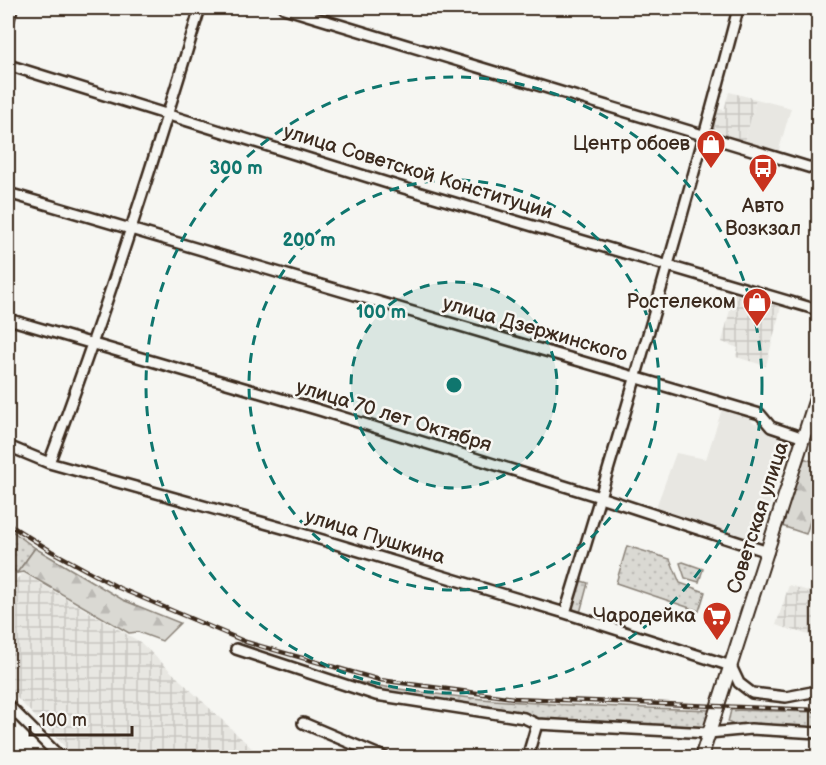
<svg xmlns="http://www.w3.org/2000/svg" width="826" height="765" font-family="'Balsamiq Sans',sans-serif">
	<defs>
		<pattern id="industrial-grid" width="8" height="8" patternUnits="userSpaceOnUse" patternTransform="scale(1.5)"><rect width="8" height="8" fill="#e8e7e2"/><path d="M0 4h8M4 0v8" fill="none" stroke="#c8c6c1"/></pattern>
		<pattern id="grass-dots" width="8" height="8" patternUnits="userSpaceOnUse" patternTransform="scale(1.5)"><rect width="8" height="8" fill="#dad9d3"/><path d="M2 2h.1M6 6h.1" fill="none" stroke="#bcbab5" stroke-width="1.8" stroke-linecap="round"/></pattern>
		<pattern id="forest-firs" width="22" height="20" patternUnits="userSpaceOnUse" patternTransform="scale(1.5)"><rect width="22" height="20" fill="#dad9d3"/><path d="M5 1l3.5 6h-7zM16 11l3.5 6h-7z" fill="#bcbab5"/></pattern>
	</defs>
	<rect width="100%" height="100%" fill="#f6f6f2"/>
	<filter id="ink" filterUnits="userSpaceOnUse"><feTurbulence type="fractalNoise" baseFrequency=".0167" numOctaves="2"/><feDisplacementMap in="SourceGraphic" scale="12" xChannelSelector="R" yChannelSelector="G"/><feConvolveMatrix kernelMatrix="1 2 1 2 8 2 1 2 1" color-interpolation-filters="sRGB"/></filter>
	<g filter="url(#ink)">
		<path fill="#e8e7e2" d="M756 99 791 108 778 153 745 142Z
			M723 406 753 416 752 422 793 434 757 542 655 510 676 453 706 459Z"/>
		<path fill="url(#industrial-grid)" d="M729 92 756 99 745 142 708 132 715 108 724 110Z
			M734 294 781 307 766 366 736 357 738 348 722 342Z
			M23 573 140 642 261 757H75L8 689V587Z
			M789 585 818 594V617L812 636 776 625Z"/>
		<path fill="url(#grass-dots)" stroke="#8a8278" stroke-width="1.5" d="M8 528 35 548 17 573 8 563Z
			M627 546 670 559 680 583 705 592 699 611 616 583Z
			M683 562 703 569 699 582 685 578 680 563Z
			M578 580 588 583 580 613 574 611 571 605Z
			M338 678C461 704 585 706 710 710L704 730 547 721 526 715 377 691Z
			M731 710 818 712V730L766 725 738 728 728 722Z"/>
		<path fill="url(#forest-firs)" stroke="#8a8278" stroke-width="1.5" d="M803 458 818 463V496L806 534 782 526Z
			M35 548 123 600 180 623 162 641 138 632 129 633 24 572 17 573Z"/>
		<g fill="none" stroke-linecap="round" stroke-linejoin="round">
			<g stroke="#3b2a1e" stroke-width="14">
				<path id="minor" d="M284 8 818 170
					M8 65 397 186 818 310
					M8 193 760 414 771 427 804 438
					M8 319 319 410 600 497 768 552
					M807 429 818 432
					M8 446 49 463 286 529 565 613 731 666 739 683 752 693 786 697 812 692 818 688
					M49 463C105 314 154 161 200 8
					M565 613C626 413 685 212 738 9L733 8
					M236 649 376 695 524 718 537 724 709 733 751 729 818 733
					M8 705 61 758
					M303 723 386 758
					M527 758 537 724"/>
			</g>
			<g stroke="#3b2a1e" stroke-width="16">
				<path id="major" d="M8 19 11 8
					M701 758 818 392"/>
			</g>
			<use href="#minor" stroke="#f6f6f2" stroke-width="9"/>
			<use href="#major" stroke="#f6f6f2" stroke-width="12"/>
			<g stroke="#3b2a1e" stroke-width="4.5">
				<path id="rail" d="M8 524 51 551 119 588 246 642 380 680 514 698 818 710"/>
			</g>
			<use href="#rail" stroke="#f6f6f2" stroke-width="2" stroke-dasharray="7" stroke-linecap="butt"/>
		</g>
	</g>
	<circle cx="454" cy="385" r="103" fill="#0f766e" fill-opacity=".12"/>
	<g fill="none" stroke="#0f766e" stroke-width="3" stroke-dasharray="10 8">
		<circle cx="454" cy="385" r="103"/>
		<circle cx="454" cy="385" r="205"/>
		<circle cx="454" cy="385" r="308"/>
	</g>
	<defs>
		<g id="shop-pin" transform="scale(1.5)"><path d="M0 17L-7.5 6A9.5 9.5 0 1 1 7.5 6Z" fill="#c8321e" stroke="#f6f6f2"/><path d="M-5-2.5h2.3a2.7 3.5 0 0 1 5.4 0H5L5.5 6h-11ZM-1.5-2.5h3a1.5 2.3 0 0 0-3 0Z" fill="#fff"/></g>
		<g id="bus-pin" transform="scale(1.5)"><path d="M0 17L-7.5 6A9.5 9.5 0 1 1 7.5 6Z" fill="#c8321e" stroke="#f6f6f2"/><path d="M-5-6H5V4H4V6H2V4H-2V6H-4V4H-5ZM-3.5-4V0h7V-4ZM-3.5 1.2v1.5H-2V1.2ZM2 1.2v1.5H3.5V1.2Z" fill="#fff"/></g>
		<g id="supermarket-pin" transform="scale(1.5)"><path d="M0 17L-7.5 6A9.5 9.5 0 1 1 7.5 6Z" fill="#c8321e" stroke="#f6f6f2"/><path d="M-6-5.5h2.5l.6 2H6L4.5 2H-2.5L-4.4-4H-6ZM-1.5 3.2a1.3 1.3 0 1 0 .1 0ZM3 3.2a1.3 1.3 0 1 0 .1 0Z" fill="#fff"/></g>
	</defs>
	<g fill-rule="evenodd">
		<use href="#shop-pin" x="711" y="144"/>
		<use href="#bus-pin" x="763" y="168"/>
		<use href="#shop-pin" x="757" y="302"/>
		<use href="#supermarket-pin" x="717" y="616"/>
	</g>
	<g text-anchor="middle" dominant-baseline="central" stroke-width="5" stroke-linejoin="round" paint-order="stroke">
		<g font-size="20" fill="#3b2a1e" stroke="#f6f6f2" text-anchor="end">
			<text x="690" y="144">Центр обоев</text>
			<text x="763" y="206" text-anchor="middle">Авто<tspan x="763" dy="23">Возкзал</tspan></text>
			<text x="736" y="302">Ростелеком</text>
			<text x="696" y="616">Чародейка</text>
		</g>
		<g font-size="20" fill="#3b2a1e" stroke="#f6f6f2">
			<text transform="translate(418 172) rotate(17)">улица Советской Конституции</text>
			<text transform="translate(535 329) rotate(16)">улица Дзержинского</text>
			<text transform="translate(394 416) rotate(17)">улица 70 лет Октября</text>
			<text transform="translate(758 518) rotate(-72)">Советская улица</text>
			<text transform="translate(375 537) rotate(17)">улица Пушкина</text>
		</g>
	</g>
	<circle cx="454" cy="385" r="9" fill="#0f766e" stroke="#f6f6f2" stroke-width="3"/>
	<g font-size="18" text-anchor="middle" font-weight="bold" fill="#0f766e" stroke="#f6f6f2" stroke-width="5" stroke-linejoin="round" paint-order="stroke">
		<text x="236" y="174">300 m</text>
		<text x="309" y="246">200 m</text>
		<text x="381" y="318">100 m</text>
	</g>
	<rect width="826" height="765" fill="none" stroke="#f6f6f2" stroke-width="30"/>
	<rect x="15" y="15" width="796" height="735" fill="none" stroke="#3b2a1e" stroke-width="2" filter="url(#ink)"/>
	<path d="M30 726v9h102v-9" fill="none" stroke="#3b2a1e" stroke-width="3"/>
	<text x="39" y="726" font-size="18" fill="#3b2a1e" stroke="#f6f6f2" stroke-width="4.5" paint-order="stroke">100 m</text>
</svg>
